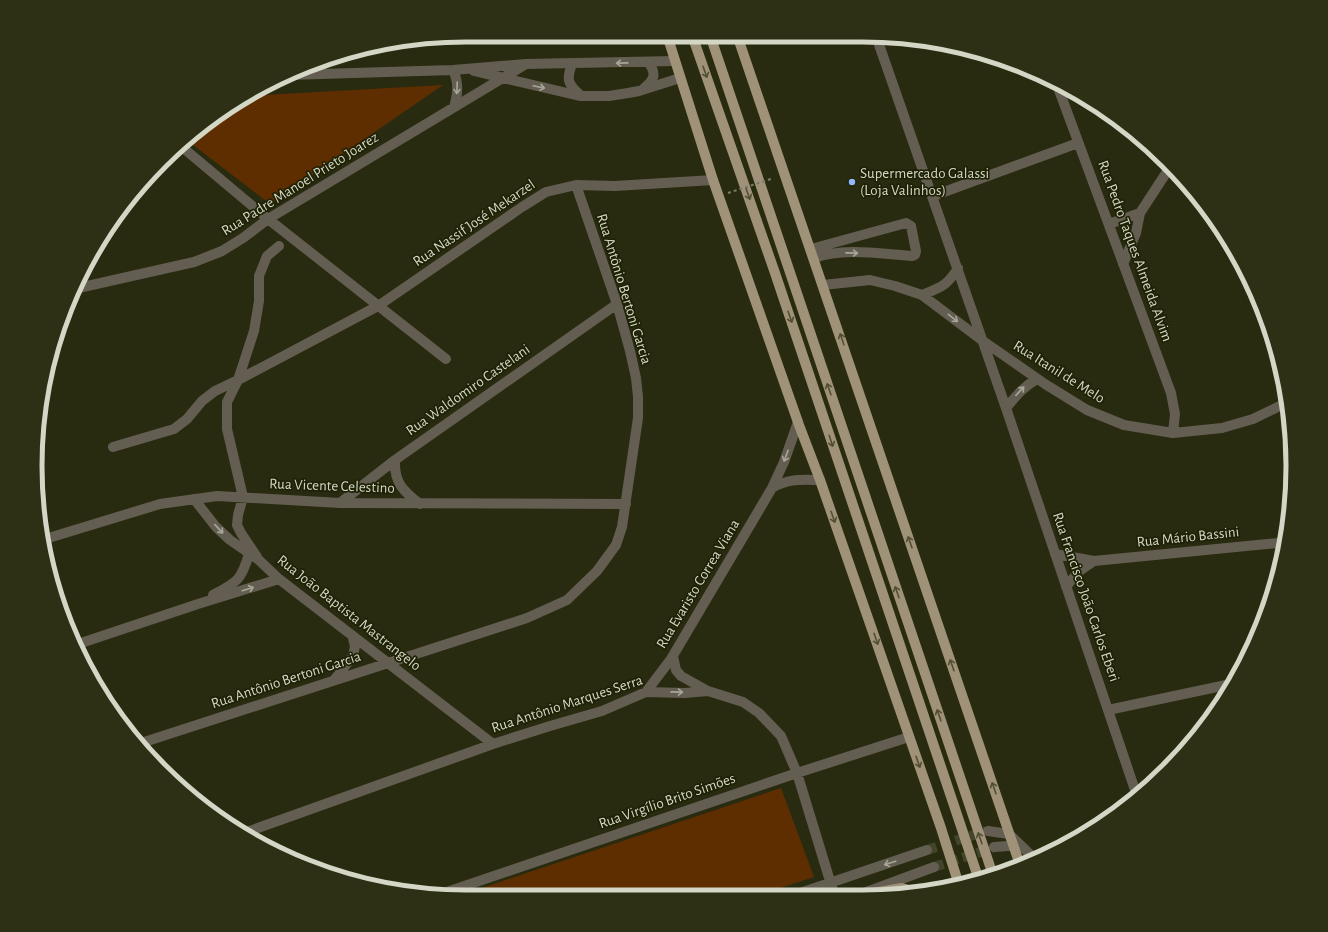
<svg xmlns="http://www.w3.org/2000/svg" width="1328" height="932" font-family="'Alegreya Sans',sans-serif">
	<rect width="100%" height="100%" fill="#282b0f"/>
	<path fill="#5f2e00" d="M443 85 270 204 188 141 227 108 247 96Z
		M781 788 814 877 762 894 458 896Z"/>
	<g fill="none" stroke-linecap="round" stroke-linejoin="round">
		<path stroke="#42452a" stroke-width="10" stroke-dasharray="10 5" stroke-linecap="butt" d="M927 850 986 831
			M934 867 993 848"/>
		<path stroke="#645e52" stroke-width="10" d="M876 36 1006 408 1137 796
			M572 64C566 80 568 84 580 95
			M453 70C459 83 458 93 454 107
			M474 71 580 96H609L628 93 639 91 680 78
			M288 75 453 70 526 64 675 61
			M1056 82 1164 374 1171 393 1175 414 1173 433
			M643 89C654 80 657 75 649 63
			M182 147 268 219 446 359
			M933 196 1078 143
			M1109 224 1140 213
			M811 249 906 223 911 226 916 251 915 255 912 256C880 254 845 247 814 258
			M1123 264 1136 233 1140 213 1170 167
			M823 285 870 280 895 286 922 295 983 341 1045 384 1087 410 1124 425 1173 433 1222 428 1253 419 1288 402
			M74 289 194 262 222 251 243 238 268 219 526 64
			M922 295C941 287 947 286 958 268
			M1006 408C1016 396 1024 386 1037 379
			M113 447 174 429 187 419 202 401 215 391 238 380 378 306 522 207 546 192 576 185 615 186 713 180
			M395 460C394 483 403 491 420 504
			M772 488C789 478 802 480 820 480
			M194 499 216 527 230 540 259 560 279 579 493 744
			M340 503 395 460 617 304
			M42 540 160 504 217 496 340 503 626 504
			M1055 554 1094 561 1278 543 1284 541
			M257 557 241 533 237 525 238 515 243 497 227 429V402L238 380 254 331 259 301V276L267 256 279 246
			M1066 587 1078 572 1094 561
			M213 595C237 582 241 581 249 554
			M75 645 198 604 279 579
			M673 656 676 670 681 676 708 691
			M335 679 353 656 355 646 352 635
			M646 692 671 659 772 488 784 462 798 422
			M1108 710 1231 684
			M138 744 527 618 567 600 597 571 616 545 622 527 638 418V397L636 378 630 351 617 304 576 185
			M988 831 1009 834 1035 859
			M244 833 493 744 550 726 602 711 646 692 685 693 708 691 743 702 759 713 781 736 797 773 834 894
			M994 847 1020 845
			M797 894 927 850
			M861 894 934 867
			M435 896 797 773 909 737"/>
		<path stroke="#9f9279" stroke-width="10" d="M667 35 713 180 799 425 820 480 941 828 959 885
			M692 35 775 273 979 880
			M710 35 993 875
			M737 35 1020 865
			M867 894 902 888 919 893"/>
		<path stroke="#797c65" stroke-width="2" stroke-dasharray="3 3" stroke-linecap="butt" d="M728 193 771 179"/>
	</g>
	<defs><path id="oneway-shaft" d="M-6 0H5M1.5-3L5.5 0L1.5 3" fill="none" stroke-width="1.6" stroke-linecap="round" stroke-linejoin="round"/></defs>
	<g stroke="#a7a798">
		<use href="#oneway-shaft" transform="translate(622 63) rotate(179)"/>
		<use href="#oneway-shaft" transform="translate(539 87) rotate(12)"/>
		<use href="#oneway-shaft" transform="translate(457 88) rotate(92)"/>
		<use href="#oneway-shaft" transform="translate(852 253) rotate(1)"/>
		<use href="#oneway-shaft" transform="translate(953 318) rotate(38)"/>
		<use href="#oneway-shaft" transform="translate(1020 391) rotate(-47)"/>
		<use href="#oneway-shaft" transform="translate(786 456) rotate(110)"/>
		<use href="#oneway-shaft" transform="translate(219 529) rotate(47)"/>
		<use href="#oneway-shaft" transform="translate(248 589) rotate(-17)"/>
		<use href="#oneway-shaft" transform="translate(677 692) rotate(1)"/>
		<use href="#oneway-shaft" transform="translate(890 863) rotate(162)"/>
	</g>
	<g stroke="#524f33">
		<use href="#oneway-shaft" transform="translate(705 72) rotate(71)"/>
		<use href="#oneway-shaft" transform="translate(748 194) rotate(71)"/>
		<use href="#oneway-shaft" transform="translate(790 317) rotate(71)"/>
		<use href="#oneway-shaft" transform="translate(842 339) rotate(-109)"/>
		<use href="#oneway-shaft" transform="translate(829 389) rotate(-109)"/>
		<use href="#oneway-shaft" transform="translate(831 441) rotate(72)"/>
		<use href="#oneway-shaft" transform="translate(833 517) rotate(71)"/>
		<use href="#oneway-shaft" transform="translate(910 542) rotate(-109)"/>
		<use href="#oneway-shaft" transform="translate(897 592) rotate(-109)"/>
		<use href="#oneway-shaft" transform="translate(876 639) rotate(71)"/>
		<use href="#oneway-shaft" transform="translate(952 665) rotate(-109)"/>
		<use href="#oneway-shaft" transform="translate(939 715) rotate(-109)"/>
		<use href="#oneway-shaft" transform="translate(918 762) rotate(71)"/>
		<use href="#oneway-shaft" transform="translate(994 788) rotate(-109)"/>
		<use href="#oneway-shaft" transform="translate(980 838) rotate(-109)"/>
	</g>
	<circle fill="#93b7fd" stroke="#1f2205" stroke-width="1.5" cx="852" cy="182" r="4"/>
	<g text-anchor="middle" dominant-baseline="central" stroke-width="3.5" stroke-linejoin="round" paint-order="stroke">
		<g font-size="15" fill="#d4d7c6" stroke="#1f2205" text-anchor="start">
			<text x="860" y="173">Supermercado Galassi<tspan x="860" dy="17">(Loja Valinhos)</tspan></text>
		</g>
		<g font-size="15" fill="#d4d7c6" stroke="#1f2205">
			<text transform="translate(300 184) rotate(-32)">Rua Padre Manoel Prieto Joarez</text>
			<text transform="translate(474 223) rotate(-34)">Rua Nassif José Mekarzel</text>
			<text transform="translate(1135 251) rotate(70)">Rua Pedro Taques Almeida Alvim</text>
			<text transform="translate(624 289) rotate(73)">Rua Antônio Bertoni Garcia</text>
			<text transform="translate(1059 372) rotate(32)">Rua Itanil de Melo</text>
			<text transform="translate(468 390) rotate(-35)">Rua Waldomiro Castelani</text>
			<text transform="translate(332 486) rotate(2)">Rua Vicente Celestino</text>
			<text transform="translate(1188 537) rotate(-6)">Rua Mário Bassini</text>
			<text transform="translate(698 584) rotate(-59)">Rua Evaristo Correa Viana</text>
			<text transform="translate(1086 597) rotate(71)">Rua Francisco João Carlos Eberi</text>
			<text transform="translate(349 613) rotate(38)">Rua João Baptista Mastrangelo</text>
			<text transform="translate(286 680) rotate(-18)">Rua Antônio Bertoni Garcia</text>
			<text transform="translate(567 704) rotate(-18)">Rua Antônio Marques Serra</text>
			<text transform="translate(667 801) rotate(-19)">Rua Virgílio Brito Simões</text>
		</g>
	</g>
	<path d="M0 0H1328V932H0ZM466 42H862A424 424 0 0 1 1286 466V466A424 424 0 0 1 862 890H466A424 424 0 0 1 42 466V466A424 424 0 0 1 466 42Z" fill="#2d3014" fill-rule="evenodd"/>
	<path fill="none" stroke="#d4d7c6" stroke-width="5" d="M466 42H862A424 424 0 0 1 1286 466V466A424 424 0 0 1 862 890H466A424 424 0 0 1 42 466V466A424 424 0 0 1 466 42Z"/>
</svg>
